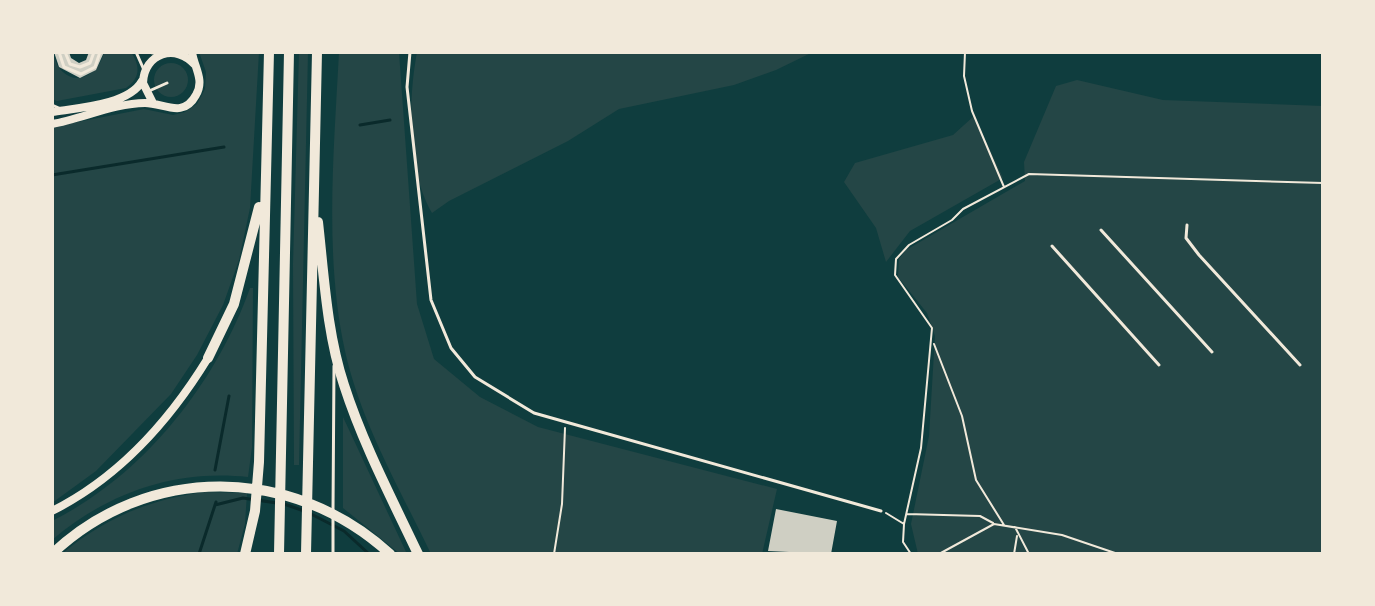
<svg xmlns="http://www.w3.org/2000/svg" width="1375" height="606" font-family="'Space Grotesk',sans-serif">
	<rect width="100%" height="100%" fill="#0f3d3e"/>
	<path fill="#244646" d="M52 52C54 56 56 64 60 69 77 89 100 72 104 52H131C140 65 141 78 126 88L57 101 52 99Z
		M199 52H259L250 208 239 260 223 305 197 355 171 394 96 471 52 503V127L144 109 173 115 185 112 197 104 205 89 206 72Z
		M299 52H308L299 465H294L293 264Z
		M339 52H399L417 304 434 359 480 397 538 427 777 489 762 554H431C400 489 361 423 345 351 324 255 334 150 339 52Z
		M417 52H813L776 70 734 85 619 109 568 141 449 201 432 213C407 170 408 100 417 52Z
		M154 80a17 17 0 1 1 34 0a17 17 0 1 1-34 0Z
		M1077 80 1163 100 1323 106V554H918L911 524 929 436 935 336 927 313 898 277 899 259 906 250 1025 181 1024 162 1056 86Z
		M974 116 1003 178 910 231 886 262 876 228 844 182 855 163 953 135Z
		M250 288H253L252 447 248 477C175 469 107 493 52 540V521C144 475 216 383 250 288Z
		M343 417 407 554H400L343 508Z
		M205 492 247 493 245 524 237 554H62C104 518 151 499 205 492Z"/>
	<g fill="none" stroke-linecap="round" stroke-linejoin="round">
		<path stroke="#0a2a2b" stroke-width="3" d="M360 125 390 120
			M52 175 224 147
			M215 470 229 396
			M284 504 304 511
			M215 505 243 498 277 503
			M311 514 344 531 369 554
			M199 554 216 502"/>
	</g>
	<path fill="#cfcfc3" d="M54 52H69L71 58 79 63 86 60 89 52H104L96 70 80 78 59 67Z
		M776 509 837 521 831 554 768 551Z"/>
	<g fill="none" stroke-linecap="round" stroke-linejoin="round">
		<path stroke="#f1e9da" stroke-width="2" d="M965 52 964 76 972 111 1004 187
			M934 344 962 416 976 480 1004 525
			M886 513 904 524 903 542 911 554
			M907 514 980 516 993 523
			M904 524 921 448 932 328 895 275 896 259 909 245 952 220 963 209 1029 174 1323 183
			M1015 527 1029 554
			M554 554 562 504 565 428
			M939 554 994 524 1062 535 1118 554
			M1014 554 1017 536"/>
		<path stroke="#f1e9da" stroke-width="3" d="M59 52 64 67 81 74 95 67 100 52
			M65 52 70 64 80 67 90 63 94 52
			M136 52 144 70
			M148 52 159 54
			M410 52 407 87 431 300 451 348 475 377 534 413 881 511
			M149 91 167 83
			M52 105 61 109
			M1187 225 1186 238 1199 255 1300 365
			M1101 230 1212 352
			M1052 246 1159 365
			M333 510 334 366
			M333 554V518"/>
		<path stroke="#f1e9da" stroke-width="8" d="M153 103 143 83C144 53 176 43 195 65
			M52 112C77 108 129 105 142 81
			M52 124C81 119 115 103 145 103 164 103 183 119 196 95 205 80 194 67 192 52
			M52 511C118 478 170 420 208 358"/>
		<path stroke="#f1e9da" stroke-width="10" d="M318 222C324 276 327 334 344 385 363 444 392 499 418 554
			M208 358 234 304 259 207
			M52 554C148 463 293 465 390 554
			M245 554 255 511 259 462 269 52
			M279 554 289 52
			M306 554 317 52"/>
	</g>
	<rect width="1375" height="606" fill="none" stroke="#f1e9da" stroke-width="108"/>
</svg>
